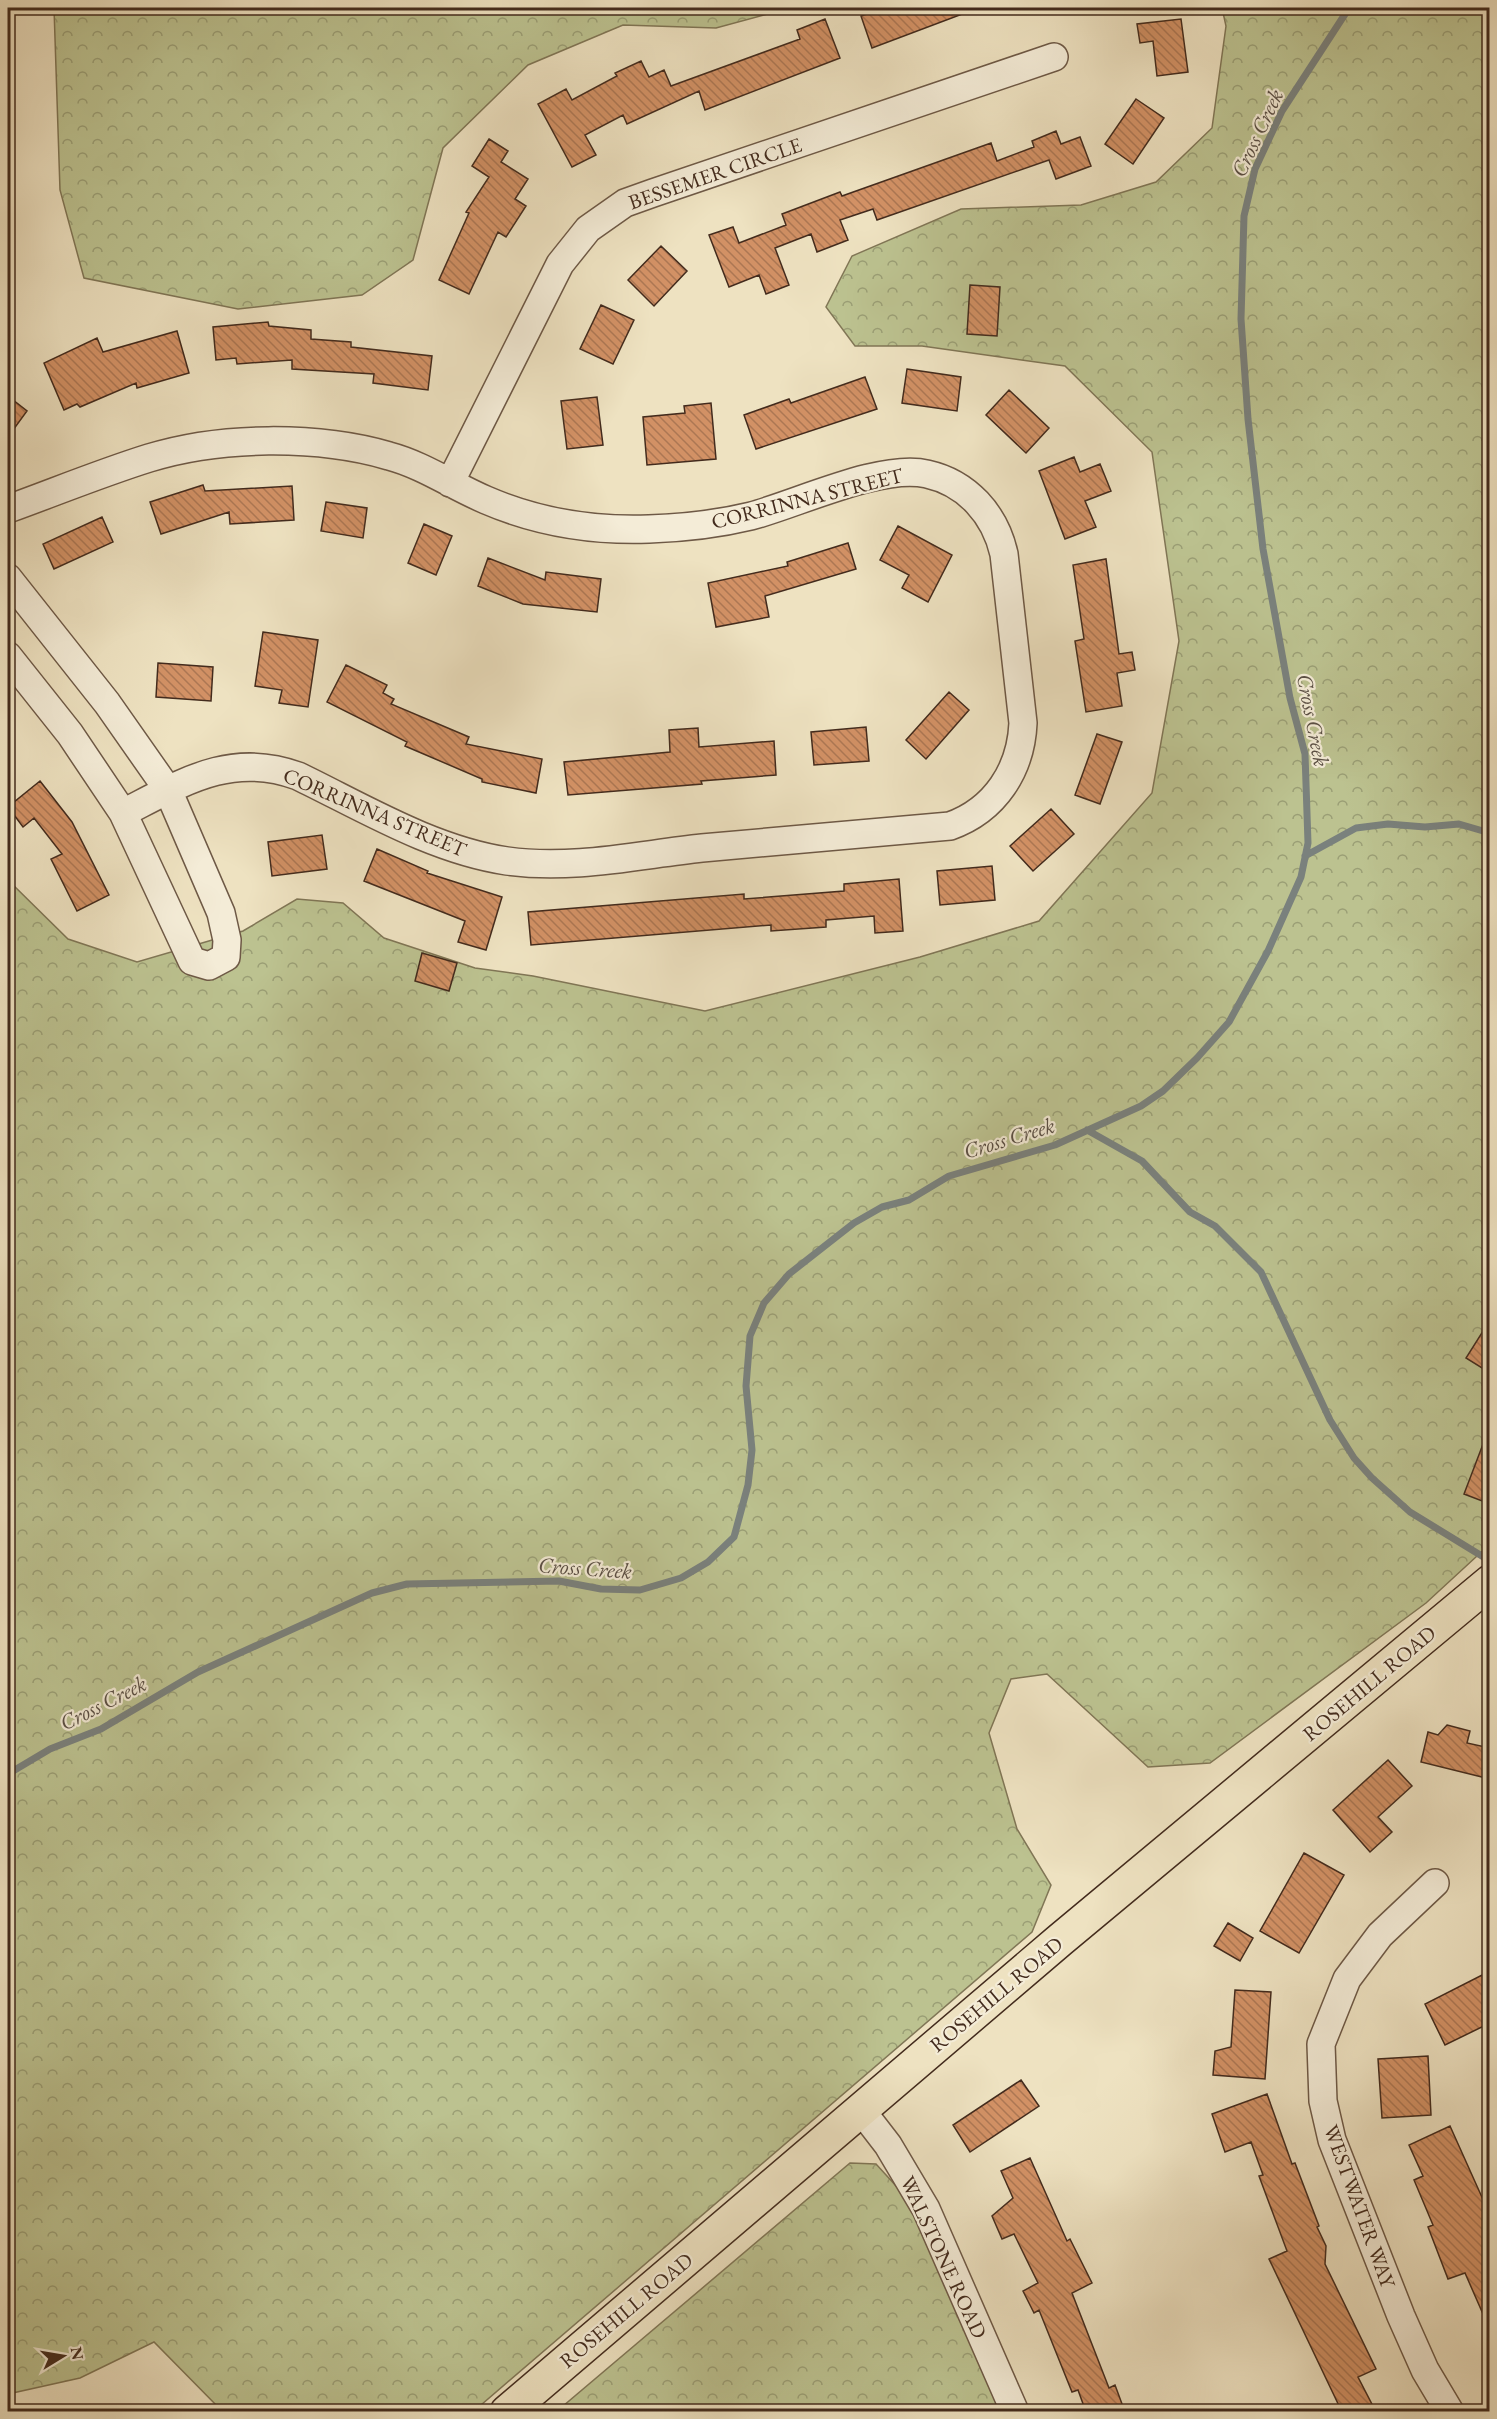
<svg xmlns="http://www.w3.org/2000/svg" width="1497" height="2419" font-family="'EB Garamond',serif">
	<defs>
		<pattern id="forest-crowns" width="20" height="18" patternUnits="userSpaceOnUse" patternTransform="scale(1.5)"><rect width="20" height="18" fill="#bcc290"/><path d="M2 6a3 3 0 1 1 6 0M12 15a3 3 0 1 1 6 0" fill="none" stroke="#9a9e75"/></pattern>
		<pattern id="building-back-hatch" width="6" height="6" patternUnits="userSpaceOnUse" patternTransform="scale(1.5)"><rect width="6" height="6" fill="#d29165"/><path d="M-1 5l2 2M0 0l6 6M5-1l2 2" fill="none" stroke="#ac7753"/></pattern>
	</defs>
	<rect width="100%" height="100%" fill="#eee2c1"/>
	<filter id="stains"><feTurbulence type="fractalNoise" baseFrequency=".00333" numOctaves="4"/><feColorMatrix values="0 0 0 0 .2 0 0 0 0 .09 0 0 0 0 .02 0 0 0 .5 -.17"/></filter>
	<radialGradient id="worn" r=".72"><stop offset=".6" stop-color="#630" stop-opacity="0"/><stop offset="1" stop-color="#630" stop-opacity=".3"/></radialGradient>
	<path fill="url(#forest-crowns)" stroke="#807656" stroke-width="1.5" d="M54 8H790L716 28 623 25 528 65 443 148 413 260 362 295 238 309 84 278 60 190Z
		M1222 8H1489V1545L1426 1603 1210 1763 1148 1767 1047 1674 1011 1679 989 1733 1017 1829 1051 1885 1032 1932 474 2411H222L154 2342 80 2378 8 2394V880L68 939 137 962 243 931 297 899 343 903 384 938 475 968 533 976 705 1011 920 957 1039 921 1152 793 1179 641 1152 452 1065 366 922 346H855L826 307 852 256 961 209 1081 205 1156 182 1212 128 1226 26Z
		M850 2163 876 2164 907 2198 1001 2412H556Z"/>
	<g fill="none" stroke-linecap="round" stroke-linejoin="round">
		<path stroke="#7a817d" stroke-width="7" d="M1305 856 1356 828 1388 824 1425 827 1459 824 1490 833
			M1087 1130 1142 1161 1190 1212 1215 1226 1261 1272 1330 1420 1354 1458 1372 1478 1410 1512 1490 1561
			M8 1774 50 1749 101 1729 198 1672 372 1593 407 1584 559 1581 601 1589 640 1590 681 1578 708 1562 734 1537 748 1485 752 1450 746 1386 750 1336 764 1303 789 1274 854 1223 882 1207 909 1200 949 1176 1055 1145 1141 1106 1163 1091 1197 1058 1229 1022 1268 951 1301 877 1308 843 1305 754 1290 698 1263 549 1248 419 1241 319 1244 216 1255 169 1282 111 1349 8"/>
	</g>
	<path fill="url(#building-back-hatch)" stroke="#432b1d" stroke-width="1.5" d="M885 8H973V10L872 48 861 16Z
		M825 19 840 58 705 110 699 91 627 124 623 115 585 135 596 155 572 167 538 104 566 89 572 100 617 76 615 73 641 61 649 77 664 70 671 86 800 39 797 30Z
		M1181 19 1188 72 1157 76 1153 41 1140 43 1137 24Z
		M1136 99 1164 118 1133 164 1105 144Z
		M1056 131 1061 144 1080 137 1091 166 1056 179 1049 160 877 220 873 209 840 220 848 240 817 252 811 234 775 248 789 285 766 294 759 275 729 287 709 235 733 227 739 243 786 225 782 214 840 192 842 196 991 143 997 161 1034 147 1032 141Z
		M489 139 508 151 501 162 528 179 515 199 526 206 506 237 498 232 469 294 439 280 469 213 466 212 489 177 472 166Z
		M661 246 687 271 654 306 628 280Z
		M970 285 1000 287 997 336 967 334Z
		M601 305 634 320 613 364 580 349Z
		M268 322 269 326 311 330V339L351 342V347L432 356 428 390 373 383 374 374 292 369V360L237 364 236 358 216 360 213 327Z
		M177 331 189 373 137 388 136 383 80 407 77 404 64 410 44 363 97 338 103 352Z
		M907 369 961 377 957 411 902 403Z
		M865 377 877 409 756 449 744 415 789 399 791 403Z
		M1009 390 1049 428 1026 453 986 415Z
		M8 396 27 411 8 437Z
		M597 397 603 445 567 449 561 401Z
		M711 403 716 459 647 465 643 417 685 413 684 406Z
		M1074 457 1080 472 1100 464 1111 491 1085 501 1096 527 1065 539 1039 471Z
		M203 485 205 491 292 486 294 520 230 524 229 512 161 534 150 502Z
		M326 502 367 508 363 538 321 531Z
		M102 517 113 542 54 569 43 544Z
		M424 524 452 536 436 575 408 563Z
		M898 526 952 555 928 602 902 588 909 575 880 560Z
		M848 543 856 569 765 596 769 617 716 627 708 583 788 566 787 562Z
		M488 558 545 580 546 572 601 579 597 612 523 604 478 586Z
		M1106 559 1119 654 1132 652 1135 670 1117 673 1122 706 1086 712 1075 641 1084 639 1073 565Z
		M263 632 318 640 308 707 279 703 282 690 255 686Z
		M158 663 213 667 211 701 156 697Z
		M346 665 387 685 383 693 394 699 391 704 469 737 466 744 542 759 536 793 482 782V779L405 746 407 742 327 702Z
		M949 692 969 710 926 759 906 740Z
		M866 727 869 761 814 765 811 732Z
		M698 728 699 747 774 741 776 775 701 781 702 784 568 795 564 762 670 752 669 730Z
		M1097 734 1122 742 1100 804 1075 795Z
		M40 781 72 822 109 895 77 911 51 859 62 854 34 818 23 827 8 807Z
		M1051 809 1074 834 1033 871 1010 846Z
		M322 835 327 869 272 876 268 842Z
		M377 849 428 871 427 873 502 897 486 950 458 942 465 921 364 881Z
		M992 866 995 900 940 905 937 871Z
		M899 879 903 931 875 933 874 916 826 920V927L771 931V925L531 945 528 912 744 894V899L844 891V884Z
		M422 953 457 963 449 991 415 981Z
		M1490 1320V1373L1466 1358Z
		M1488 1431H1490V1504L1464 1494Z
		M1447 1725 1470 1731 1467 1743 1490 1748V1779L1421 1762 1428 1732 1438 1735Z
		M1388 1760 1412 1786 1378 1817 1392 1832 1370 1852 1333 1810Z
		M1304 1853 1344 1875 1299 1953 1260 1931Z
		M1228 1923 1253 1938 1240 1961 1214 1946Z
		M1490 1971V2023L1445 2045 1425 2004Z
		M1235 1990 1271 1992 1265 2079 1213 2075 1215 2051 1231 2047Z
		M1428 2056 1431 2115 1382 2118 1378 2059Z
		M1021 2080 1039 2106 970 2152 953 2125Z
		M1267 2094 1292 2164 1295 2163 1319 2226 1317 2227 1326 2246 1325 2264 1376 2369 1358 2377 1376 2412H1342L1269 2259 1287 2251 1259 2176 1263 2175 1251 2142 1225 2152 1212 2114Z
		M1450 2126 1485 2204 1490 2203V2330L1465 2273 1448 2279 1428 2227 1433 2225 1414 2180 1423 2176 1409 2145Z
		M1030 2158 1067 2241 1070 2239 1092 2283 1072 2293 1109 2388 1115 2385 1125 2412H1086L1078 2390 1072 2392 1039 2310 1034 2313 1023 2291 1038 2283 1014 2234 1002 2239 992 2216 1013 2198 1001 2171Z"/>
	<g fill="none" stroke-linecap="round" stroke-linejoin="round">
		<g stroke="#6e5946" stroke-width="30">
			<path id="minor" d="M450 483 560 264 588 229 625 203 653 193 1054 57
				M8 509C55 492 101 473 149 458 220 436 317 435 389 456 423 465 453 486 486 500 537 522 594 531 649 529 683 528 718 524 751 516 797 504 882 463 927 474 967 483 995 514 1004 554L1023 723C1021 770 995 810 950 826 867 834 784 840 702 848 637 855 573 870 507 861 433 850 364 808 298 776 230 751 182 783 123 813
				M8 578 107 703 168 790 221 913 227 940 226 957 209 966 192 961 123 813 70 734 8 656
				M1435 1883 1380 1935 1347 1979 1321 2044 1323 2101 1332 2140 1401 2316 1425 2370 1450 2412
				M861 2110 888 2145 926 2209 1015 2412"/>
		</g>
		<g stroke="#432b1d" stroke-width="36">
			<path id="major" d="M507 2412 1060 1940 1490 1582"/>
		</g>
		<use href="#minor" stroke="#f4ecd7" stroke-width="27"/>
		<use href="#major" stroke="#eee2c1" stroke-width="33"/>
	</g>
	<g text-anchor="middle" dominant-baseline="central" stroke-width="4.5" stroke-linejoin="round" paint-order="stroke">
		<g font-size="21" fill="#432b1d" stroke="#f4ecd7">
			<text transform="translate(715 173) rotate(-19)">BESSEMER CIRCLE</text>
			<text transform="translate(807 498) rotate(-14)">CORRINNA STREET</text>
			<text transform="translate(375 812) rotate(23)">CORRINNA STREET</text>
			<text transform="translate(1369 1683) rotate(-40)">ROSEHILL ROAD</text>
			<text transform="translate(996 1994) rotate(-40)">ROSEHILL ROAD</text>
			<text transform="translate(1360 2206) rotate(70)">WESTWATER WAY</text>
			<text transform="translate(944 2257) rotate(65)">WALSTONE ROAD</text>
			<text transform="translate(626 2310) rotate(-40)">ROSEHILL ROAD</text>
		</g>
		<g font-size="22" font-style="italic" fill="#5a4f45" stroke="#f4ecd7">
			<text transform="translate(1257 133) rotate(-65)">Cross Creek</text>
			<text transform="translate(1313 720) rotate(79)">Cross Creek</text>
			<text transform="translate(1009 1138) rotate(-17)">Cross Creek</text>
			<text transform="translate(585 1568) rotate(4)">Cross Creek</text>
			<text transform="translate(103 1703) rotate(-27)">Cross Creek</text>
		</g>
	</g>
	<rect width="1497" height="2419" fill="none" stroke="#eee2c1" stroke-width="30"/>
	<rect x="9" y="9" width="1479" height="2401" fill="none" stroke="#432b1d" stroke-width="3"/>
	<rect x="15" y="15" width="1467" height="2389" fill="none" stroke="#432b1d" stroke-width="1.5"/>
	<g transform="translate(63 2356) rotate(79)" stroke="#f4ecd7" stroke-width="4.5" paint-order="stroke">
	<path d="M0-4.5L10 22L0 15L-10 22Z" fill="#432b1d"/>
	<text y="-9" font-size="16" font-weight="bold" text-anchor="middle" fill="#432b1d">N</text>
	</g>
	<rect width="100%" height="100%" filter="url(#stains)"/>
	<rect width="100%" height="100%" fill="url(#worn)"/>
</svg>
